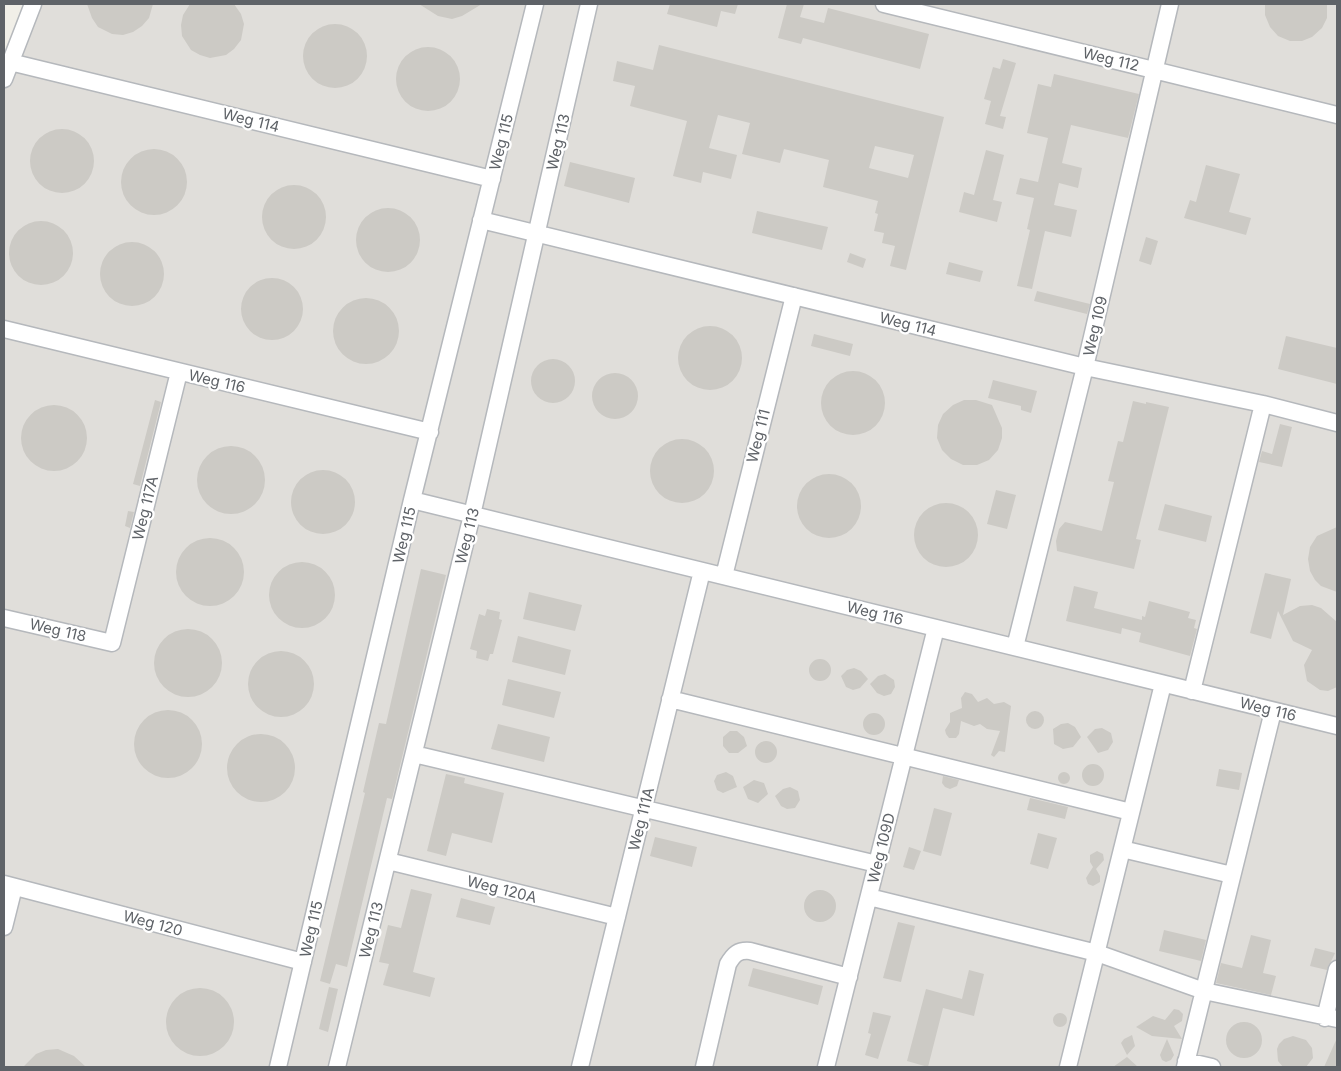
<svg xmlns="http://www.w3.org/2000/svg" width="1341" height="1071" font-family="Inter,sans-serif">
	<rect width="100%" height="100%" fill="#f1efe8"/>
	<path fill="#e0deda" d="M26 4H1337V1067H4V62Z"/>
	<path fill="#cccac5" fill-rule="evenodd" d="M87 4H153L149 18 142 26 133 32 123 35 112 34 98 27 92 18Z
		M190 4H234L241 14 244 24 241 40 234 49 226 55 210 58 200 55 191 50 182 36 181 25 183 15Z
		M419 4H482L462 16 452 19 438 16Z
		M670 4H738L735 14 721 11 717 27 667 14Z
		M787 4H804L800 17 824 23 828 8 929 34 920 69 803 38 801 44 778 38Z
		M1265 4H1327V18L1322 28 1312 37 1302 41H1290L1278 36 1270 27 1265 15Z
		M303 56a32 32 0 1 1 64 0a32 32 0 1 1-64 0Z
		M659 45 944 117 906 270 890 266 895 246 882 243 884 233 874 231 878 214 875 213 878 201 823 187 829 160 784 149 780 163 742 154 750 123 718 115 709 148 737 155 731 179 703 172 701 183 673 176 687 121 630 106 635 86 613 81 617 61 653 70ZM875 146 914 155 908 178 869 168Z
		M396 79a32 32 0 1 1 64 0a32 32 0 1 1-64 0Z
		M1003 59 1016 63 1000 116 1006 117 1003 129 985 124 991 101 984 99 993 67 1000 69Z
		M1054 74 1139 94 1128 138 1071 125 1062 163 1082 168 1078 188 1059 183 1054 205 1077 210 1071 237 1045 231 1032 289 1017 286 1030 230 1027 229 1034 198 1016 194 1020 178 1038 182 1048 138 1027 133 1038 84 1051 87Z
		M30 161a32 32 0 1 1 64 0a32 32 0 1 1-64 0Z
		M121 182a33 33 0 1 1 66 0a33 33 0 1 1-66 0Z
		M986 150 1004 155 993 200 1002 202 997 222 959 212 964 192 974 195Z
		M570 162 635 178 629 203 564 186Z
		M1206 165 1240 174 1229 212 1251 218 1246 235 1184 218 1190 200 1196 202Z
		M262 217a32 32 0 1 1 64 0a32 32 0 1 1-64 0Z
		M356 240a32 32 0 1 1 64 0a32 32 0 1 1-64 0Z
		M757 211 828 227 822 250 752 233Z
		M9 253a32 32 0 1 1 64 0a32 32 0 1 1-64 0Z
		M1146 237 1158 241 1151 265 1139 261Z
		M100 274a32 32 0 1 1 64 0a32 32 0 1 1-64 0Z
		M850 253 866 259 863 268 847 262Z
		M949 262 983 271 980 282 946 274Z
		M241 309a31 31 0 1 1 62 0a31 31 0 1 1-62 0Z
		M1037 291 1090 304 1087 314 1034 301Z
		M333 331a33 33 0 1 1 66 0a33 33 0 1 1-66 0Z
		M678 358a32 32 0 1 1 64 0a32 32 0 1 1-64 0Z
		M814 334 853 344 850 356 811 346Z
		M1286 336 1337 348V384L1278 369Z
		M531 381a22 22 0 1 1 44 0a22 22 0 1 1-44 0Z
		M821 403a32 32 0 1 1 64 0a32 32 0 1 1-64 0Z
		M592 396a23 23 0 1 1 46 0a23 23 0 1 1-46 0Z
		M993 380 1037 391 1031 413 1021 410V406L988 398Z
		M155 400 161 402 140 486 133 484Z
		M964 400H976L992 405 1002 428V438L998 450 989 460 977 465H963L951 459 942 450 937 438 938 425 943 414 953 405Z
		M1133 401 1146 404V402L1169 407 1136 539 1141 540 1134 569 1057 551 1056 541 1059 529 1065 522 1102 531 1114 482 1108 481 1118 441 1123 442Z
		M21 438a33 33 0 1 1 66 0a33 33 0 1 1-66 0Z
		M1280 424 1292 427 1282 467 1259 462 1262 451 1272 454Z
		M650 471a32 32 0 1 1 64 0a32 32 0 1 1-64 0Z
		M197 480a34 34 0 1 1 68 0a34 34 0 1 1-68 0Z
		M291 502a32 32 0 1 1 64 0a32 32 0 1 1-64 0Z
		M797 506a32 32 0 1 1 64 0a32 32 0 1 1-64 0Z
		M996 490 1016 495 1007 529 987 524Z
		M914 535a32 32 0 1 1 64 0a32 32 0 1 1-64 0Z
		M1165 504 1212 516 1206 542 1158 530Z
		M128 511 134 512 130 528 125 526Z
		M1337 527V592L1321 586 1315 580 1310 571 1308 559 1310 547 1317 536Z
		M176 572a34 34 0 1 1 68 0a34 34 0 1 1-68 0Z
		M269 595a33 33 0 1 1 66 0a33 33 0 1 1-66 0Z
		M421 569 446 575 392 799 387 798 347 967 336 964 330 984 320 981 365 793 363 792 379 723 386 724Z
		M1265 573 1291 579 1283 615 1300 606 1312 605 1321 608 1337 622V687L1328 691 1320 690 1307 681 1304 665 1312 650 1293 641 1278 611 1271 639 1250 633Z
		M1074 586 1098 592 1094 608 1142 620V616L1145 617 1149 601 1190 612 1188 618 1196 620 1194 628 1197 629 1190 656 1139 642 1141 633 1122 628 1121 634 1066 621Z
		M529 592 582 605 575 631 523 619Z
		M487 609 500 612 499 619 502 620 493 654H490L488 661 476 658 477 651 470 649 479 614 485 616Z
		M154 663a34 34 0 1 1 68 0a34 34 0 1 1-68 0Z
		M518 636 571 650 565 675 512 662Z
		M248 684a33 33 0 1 1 66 0a33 33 0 1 1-66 0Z
		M809 670a11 11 0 1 1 22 0a11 11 0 1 1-22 0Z
		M854 668 861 671 868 679 860 688 853 690 846 687 841 676 847 670Z
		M885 674 894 680 895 687 891 694 884 696 877 693 870 684 878 676Z
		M508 679 561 692 554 718 502 705Z
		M965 692 972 694 978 702 987 698 994 704 1004 702 1011 706 1005 752 999 751 994 757 991 755 1000 731 987 729 980 724 974 726 961 721 959 734 956 738H949L946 734 945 730 950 722V713L962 708 961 698Z
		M134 744a34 34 0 1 1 68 0a34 34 0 1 1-68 0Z
		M1026 720a9 9 0 1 1 18 0a9 9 0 1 1-18 0Z
		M863 724a11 11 0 1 1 22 0a11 11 0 1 1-22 0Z
		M1068 723 1075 727 1081 737 1073 747 1063 749 1054 744 1053 729 1061 724Z
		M498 724 550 737 544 762 491 749Z
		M1102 728 1111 733 1113 742 1108 750 1098 753 1087 737 1095 729Z
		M730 731H737L744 737 747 746 738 753H729L723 746V737Z
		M227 768a34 34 0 1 1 68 0a34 34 0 1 1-68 0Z
		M755 752a11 11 0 1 1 22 0a11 11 0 1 1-22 0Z
		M1082 775a11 11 0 1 1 22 0a11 11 0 1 1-22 0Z
		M1219 769 1242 773 1239 790 1216 786Z
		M1058 778a6 6 0 1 1 12 0a6 6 0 1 1-12 0Z
		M726 772 733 776 737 787 723 793 717 790 714 781 717 775Z
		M446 774 465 778 464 783 504 793 492 843 452 833 446 856 427 851Z
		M943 776 959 780 957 786 950 789 945 787 942 783Z
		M754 780 764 783 768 794 758 803 748 799 743 787Z
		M790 787 798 791 800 800 795 808 787 809 781 806 775 796 783 789Z
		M1030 798 1068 807 1065 819 1027 810Z
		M934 808 952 813 941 856 923 851Z
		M1038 833 1057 838 1048 869 1030 864Z
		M655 837 697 847 692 867 650 856Z
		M909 847 921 851 914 870 903 867Z
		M1097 851 1103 854 1104 860 1096 869 1100 876V882L1093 886 1088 884 1086 878 1093 867 1090 862V855Z
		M411 889 432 894 413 972 435 978 430 997 383 985 389 964 379 962 388 925 401 928Z
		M804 906a16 16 0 1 1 32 0a16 16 0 1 1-32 0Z
		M461 898 495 907 490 925 456 917Z
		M898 922 915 926 901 982 883 978Z
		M1164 930 1206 940 1201 961 1159 951Z
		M1251 935 1271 940 1263 973 1276 976 1271 995 1216 983 1221 963 1242 968Z
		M1315 948 1335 953 1327 970 1310 966Z
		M753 968 823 986 818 1005 748 986Z
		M969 970 984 974 974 1016 943 1008 928 1067 907 1061 926 989 962 999Z
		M329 987 338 989 328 1032 319 1029Z
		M166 1022a34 34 0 1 1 68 0a34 34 0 1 1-68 0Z
		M1174 1009 1179 1010 1183 1014 1182 1021 1174 1026 1182 1039 1152 1036 1136 1027 1153 1016 1165 1020Z
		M873 1012 891 1016 878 1059 865 1055 871 1034 868 1033Z
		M1053 1020a7 7 0 1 1 14 0a7 7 0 1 1-14 0Z
		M1226 1040a18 18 0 1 1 36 0a18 18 0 1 1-36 0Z
		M1132 1035 1135 1046 1127 1055 1121 1043 1124 1039Z
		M1293 1036 1306 1040 1312 1048 1313 1058 1306 1067H1283L1278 1061 1277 1049 1279 1044 1284 1039Z
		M1337 1038V1067H1324Z
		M1167 1039 1174 1055 1171 1060 1166 1062 1162 1060 1160 1055Z
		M58 1049 74 1056 86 1067H23L36 1054 46 1050Z
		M1127 1057 1138 1067H1113Z"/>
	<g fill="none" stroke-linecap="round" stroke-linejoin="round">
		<g stroke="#b5b8bc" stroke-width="19">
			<path id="minor" d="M884 4 1337 115
				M10 62 492 179
				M4 79 33 4
				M481 220 1085 367 1263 404 1337 423
				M4 329 430 432
				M412 500 1337 726
				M724 576 794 296
				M4 618 112 643 179 372
				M1015 647 1085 367 1170 4
				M1192 691 1263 404
				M670 699 1131 812
				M414 754 877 864
				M1122 849 1232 875
				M388 861 617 917
				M4 884 303 962
				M869 897 1097 953 1204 991 1337 1019
				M4 927 14 887
				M1325 1018 1337 969
				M1186 1061 1212 1067
				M278 1067 412 500 535 4
				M337 1067 472 515 589 4
				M580 1067 702 571
				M704 1067 728 964C734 954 738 950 750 951L849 977
				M826 1067 936 628
				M1068 1067 1163 684
				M1185 1067 1273 711"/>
		</g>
		<use href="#minor" stroke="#fff" stroke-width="16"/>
	</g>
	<g text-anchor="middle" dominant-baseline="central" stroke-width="4.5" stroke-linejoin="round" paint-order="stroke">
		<g font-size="15" fill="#5f6368" stroke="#fff">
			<text transform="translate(1111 59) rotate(14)">Weg 112</text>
			<text transform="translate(251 120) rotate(14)">Weg 114</text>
			<text transform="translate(501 142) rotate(-76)">Weg 115</text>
			<text transform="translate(558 142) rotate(-77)">Weg 113</text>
			<text transform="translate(908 324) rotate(14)">Weg 114</text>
			<text transform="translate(1095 326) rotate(-77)">Weg 109</text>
			<text transform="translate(217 381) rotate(13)">Weg 116</text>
			<text transform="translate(758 436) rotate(-76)">Weg 111</text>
			<text transform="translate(145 508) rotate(-76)">Weg 117A</text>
			<text transform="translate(404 535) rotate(-77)">Weg 115</text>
			<text transform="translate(467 536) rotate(-76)">Weg 113</text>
			<text transform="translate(875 613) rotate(14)">Weg 116</text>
			<text transform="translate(58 630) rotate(13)">Weg 118</text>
			<text transform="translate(1268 709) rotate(14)">Weg 116</text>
			<text transform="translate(641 819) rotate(-76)">Weg 111A</text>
			<text transform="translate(881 848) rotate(-76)">Weg 109D</text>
			<text transform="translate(502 889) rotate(14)">Weg 120A</text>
			<text transform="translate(153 923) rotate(15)">Weg 120</text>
			<text transform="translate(311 929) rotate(-77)">Weg 115</text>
			<text transform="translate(371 930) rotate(-76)">Weg 113</text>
		</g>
	</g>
	<rect width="1341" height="1071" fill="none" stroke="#5f6368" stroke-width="10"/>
</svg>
